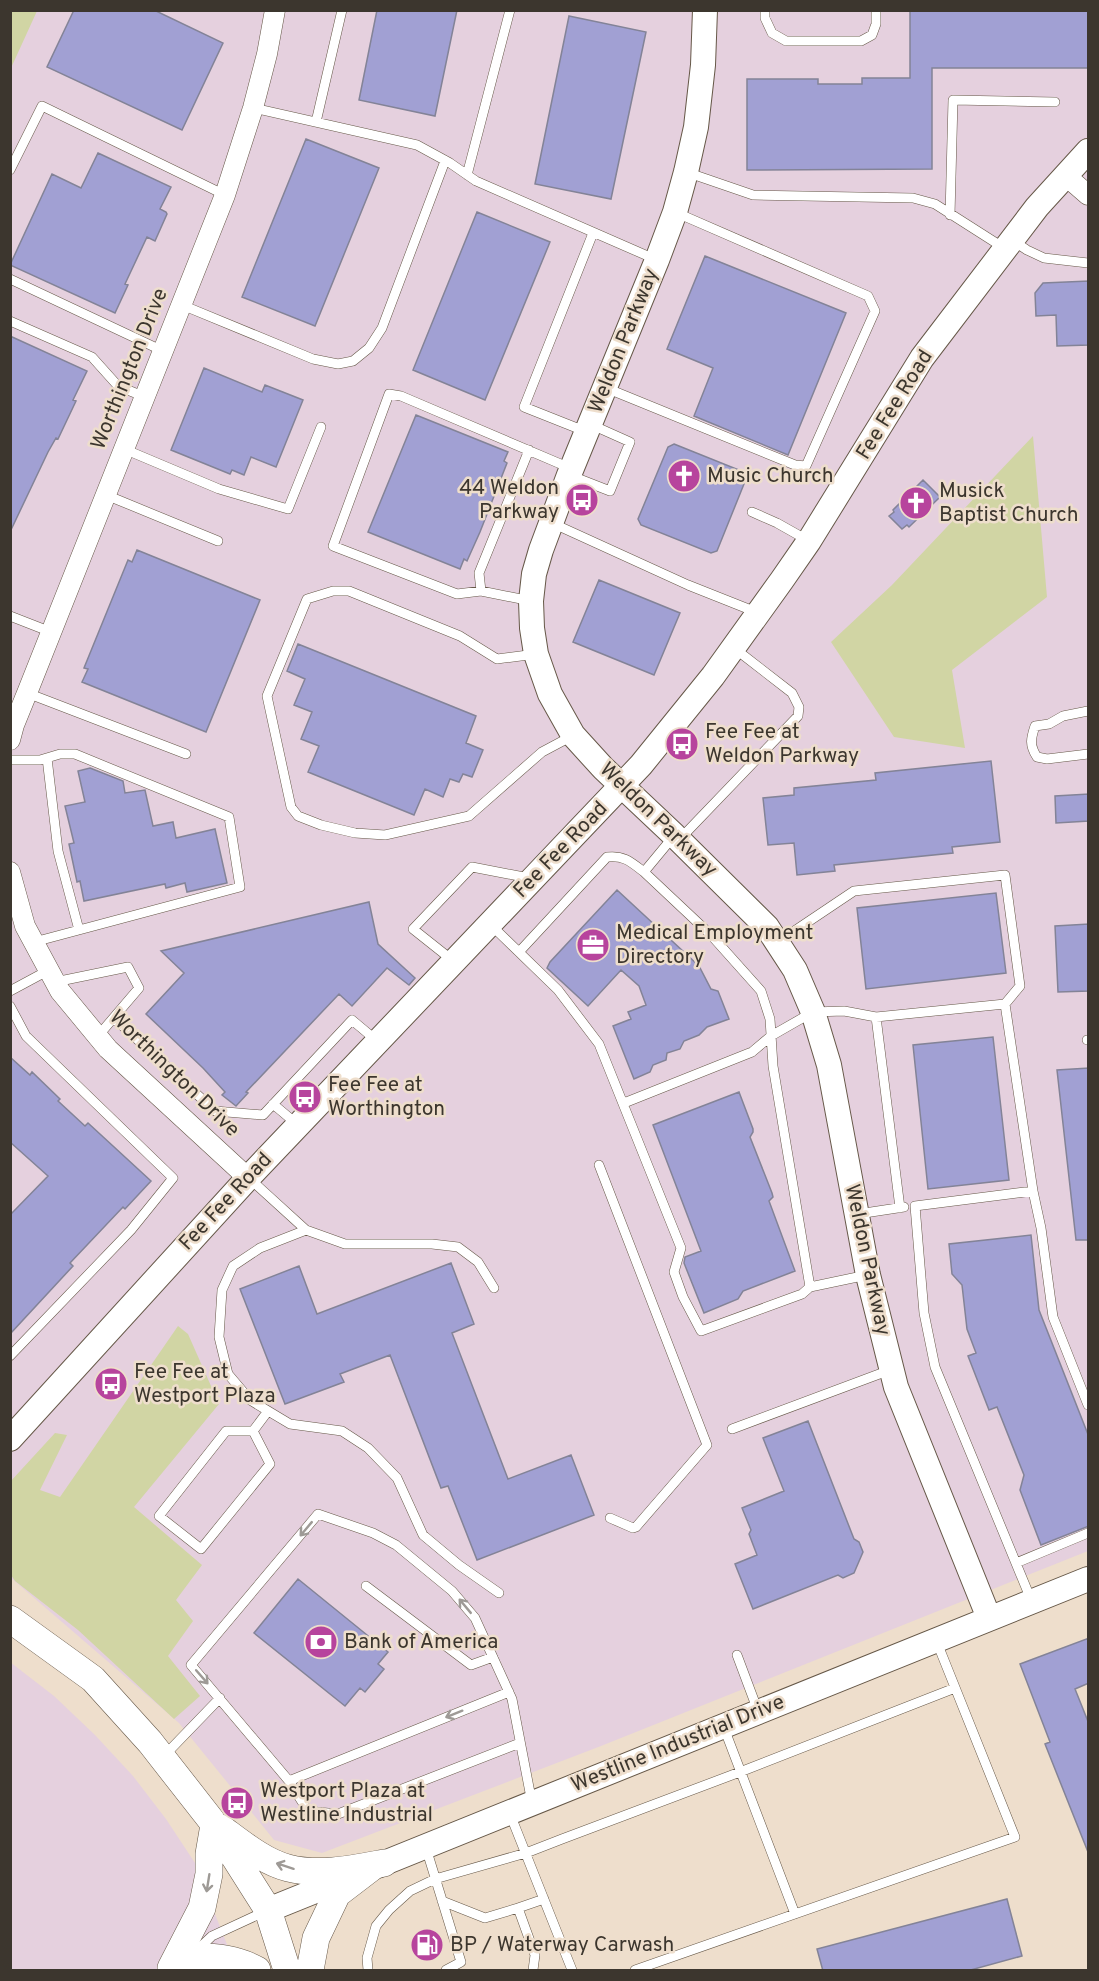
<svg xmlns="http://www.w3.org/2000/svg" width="1099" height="1981" font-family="Overpass,sans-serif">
	<rect width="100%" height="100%" fill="#eedecc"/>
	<path fill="#e5d0de" d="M11 11H1088V1551L601 1746 322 1853 274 1840 179 1723 11 1578Z
		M10 1662 54 1696 95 1735 133 1776 166 1819 195 1863 237 1970H11Z"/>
	<path fill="#d1d5a4" d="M11 10 37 11 11 68 10 11Z
		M1033 436 1047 597 952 670 965 748 894 737 831 642 892 585Z
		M178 1326 188 1334 219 1404 134 1507 202 1565 176 1600 193 1621 168 1656 200 1696 174 1719 78 1630 15 1581 11 1575 10 1482 55 1433 67 1435 40 1490 60 1497Z"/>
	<path fill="#a1a0d3" stroke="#838397" stroke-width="1.5" d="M74 10H154L223 43 182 130 47 67Z
		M377 10H457L435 116 359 100Z
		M910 10H1089V68H932V169L747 170V79H818V84H862V78H910Z
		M569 16 646 32 611 199 535 184Z
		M306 139 379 168 315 326 242 297Z
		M98 153 171 187 160 209 166 212 167 214 155 241 147 237 125 284 128 285 115 313 10 265 52 174 81 188Z
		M477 212 550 242 485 400 413 370Z
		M705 256 846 313 788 455 694 416 713 368 667 349Z
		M1089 281V345L1057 346 1056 315 1036 316 1035 293 1043 283Z
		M10 336 87 371 73 400 76 401 58 439 56 438 48 452 10 532Z
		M204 368 262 392 265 385 303 400 276 467 251 457 244 475 232 470 230 474 171 450Z
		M416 415 508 452 504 461 507 463 480 532 467 561 464 559 460 569 368 532Z
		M674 444 744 472 746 479 717 551 711 553 641 525 638 519 668 447Z
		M923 480 940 497 909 527 907 525 902 529 889 516 894 512 893 510Z
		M137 550 260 600 206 732 82 682 88 669 84 668 128 560 132 562Z
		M599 580 680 613 654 675 573 642Z
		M298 644 476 716 466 743 483 750 472 777 463 774 459 782 450 779 443 797 425 789 414 815 308 772 319 746 301 739 312 712 294 705 305 679 287 671Z
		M991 761 1000 842 952 847 953 853 834 865 835 871 797 875 794 843 768 845 763 798 794 795V788L876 780 875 773Z
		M90 768 123 781 125 793 145 790 153 826 173 822 176 838 215 829 227 883 187 892 185 883 166 888 165 884 84 901 80 881 77 882 69 844 74 843 65 806 85 802 78 771Z
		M1089 794V821L1056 823 1055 796Z
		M617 890 699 966 711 989 718 991 729 1019 707 1027 699 1035 684 1041 680 1049 667 1053 666 1060 653 1065 650 1072 634 1079 613 1026 631 1019 628 1012 646 1005 639 986 621 970 588 1006 547 968 550 962Z
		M996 893 1006 973 866 989 857 908Z
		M369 902 378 944 415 978 409 985 387 968 352 1006 339 994 246 1092 248 1093 236 1106 222 1095 225 1092 203 1068 146 1014 184 973 161 951Z
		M1089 924V991L1058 992 1055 926Z
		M993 1037 1009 1180 928 1189 913 1045Z
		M10 1057 30 1075 32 1072 60 1099 58 1101 85 1126 88 1123 151 1181 125 1209 123 1207 70 1263 73 1266 10 1334V1215L48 1176 10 1142Z
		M1089 1068V1240H1076L1057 1070Z
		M739 1092 753 1129V1132L750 1137 772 1193 773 1197 769 1201 795 1271 743 1291 738 1299 704 1313 684 1263 685 1257 701 1251 653 1125Z
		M1031 1235 1039 1310 1089 1437V1526L1041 1545 1020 1490 1024 1475 997 1407 989 1410 968 1356 976 1353 967 1329 962 1285 952 1274 949 1244Z
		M451 1263 474 1324 452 1333 508 1479 571 1455 594 1515 477 1560 448 1486 441 1488 390 1355 340 1374 344 1382 285 1404 240 1289 299 1266 317 1314Z
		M808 1421 854 1539 859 1542 863 1552 854 1573 843 1578 838 1575 753 1609 735 1564 757 1555 749 1534 751 1530 742 1508 784 1491 763 1438Z
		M298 1579 388 1652 378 1664 384 1669 365 1692 360 1688 345 1706 254 1633Z
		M1089 1638V1683L1075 1689 1089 1724 1088 1852 1045 1744 1050 1742 1020 1664Z
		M1007 1899 1022 1956 967 1971H823L817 1949Z"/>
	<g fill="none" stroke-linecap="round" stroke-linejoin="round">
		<g stroke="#665848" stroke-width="10">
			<path id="service" d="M765 10V18L772 33 786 41H861L872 35 876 24V10
				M253 108 417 145 450 163 476 181 657 260
				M316 122 342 10
				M10 170 42 106 225 195
				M686 172 753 195 913 198 935 204 1004 248
				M467 175 510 10
				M950 215 953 100 1055 102
				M1012 240 1027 250 1044 258 1088 263
				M10 279 163 351
				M182 305 313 359 338 364 353 361 369 348 382 328 445 161
				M10 321 92 357 118 386 145 397
				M606 388 795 465 806 466 875 311 868 296 677 213
				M587 432 524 407 593 233
				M124 449 219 489 288 509 321 427
				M569 475 610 491 630 442 592 425
				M106 495 218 541
				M752 512 777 523 809 541
				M552 523 688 585 756 612
				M481 591 479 573 529 450
				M531 601 481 591 457 594 333 546 389 394 401 396 570 468
				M10 616 51 632
				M536 654 497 659 460 636 349 591H333L307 599 267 696 291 807 298 816 321 825 355 833 385 835 469 816 542 752 572 736
				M27 693 186 754
				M1088 711 1063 716 1049 724 1035 726C1031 738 1029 745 1037 757L1047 759 1088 754
				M47 758 58 851 79 930
				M10 760H40L60 754H75L229 817 240 887 34 942
				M679 840 798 716 799 707 792 693 734 648
				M491 925 558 990 599 1044 681 1248 674 1272 683 1297 701 1331 802 1294 810 1287 773 1066 770 1019 761 991 711 935 644 872 673 837
				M519 952 607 857C624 855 631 862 644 872
				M452 960 413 929 472 867 529 878
				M55 982 128 967 139 988 98 1036
				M10 991 49 970
				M1005 1004 1033 1191
				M10 1006 26 1036 173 1178 131 1230 10 1356
				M876 1017 900 1208
				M114 1018 215 1111 263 1115 352 1020 377 1041
				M1087 1040H1088
				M624 1103 752 1052 771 1036 813 1012 844 1011 876 1017 1005 1004 1020 986 1005 875 854 891 778 942
				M273 1104 298 1125
				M599 1165 707 1445 636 1527 633 1528 610 1518
				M250 1179 306 1230 345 1244H432L458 1247 478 1262 494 1288
				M858 1214 904 1207
				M306 1230 260 1248 233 1266 222 1290 219 1337 228 1374 250 1400 290 1424 342 1431 368 1448 397 1478 423 1535 459 1565 499 1593
				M810 1287 867 1275
				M732 1429 890 1370
				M253 1431 270 1464 201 1549 159 1516 226 1431H253L268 1411
				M1016 1563 1088 1533
				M366 1586 471 1665 493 1657
				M1032 1602 935 1367 924 1313 915 1206 1033 1191 1041 1228 1053 1317 1088 1405
				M737 1655 758 1711
				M509 1692 289 1781 308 1811 338 1814 520 1743
				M724 1728 795 1914
				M164 1756 220 1698
				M289 1781 191 1665 318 1514 373 1533 396 1545 452 1591 475 1618 512 1699 532 1803
				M510 1814 572 1970
				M426 1848 461 1962 446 1970
				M442 1901 485 1918 518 1908
				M195 1952 212 1936 266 1911
				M368 1970 367 1958 376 1926 389 1910 410 1891 435 1879 526 1853 562 1839 740 1772 955 1688
				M533 1970 535 1955 518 1908 544 1899
				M635 1970 1015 1837 936 1640"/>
		</g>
		<g stroke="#665848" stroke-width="21">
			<path id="minor" d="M1065 175 1088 195
				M10 740 14 725 27 693 225 195 253 108 267 54 275 10
				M10 872 25 926 60 991 108 1049 248 1178"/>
		</g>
		<g stroke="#665848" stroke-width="26">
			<path id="tertiary" d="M705 10 703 65 696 127 686 172 675 212 657 260 569 475 541 550 534 574 531 601 532 628 536 654 550 694 573 735 603 768 674 835 767 927 795 970 813 1012 829 1065 868 1275 896 1387 989 1618
				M10 1439 248 1178 641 765 713 676 782 580 809 541 922 358 1037 207 1088 151
				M268 1910 1088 1579"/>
		</g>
		<g stroke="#665848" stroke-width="28">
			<path id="secondary" d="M10 1619 93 1679 150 1742 211 1820 268 1910 287 1970
				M221 1828C240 1842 264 1862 288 1868 320 1876 352 1869 384 1863
				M189 1957C213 1956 236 1958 257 1970
				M171 1968 202 1908 209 1874V1854L214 1825
				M310 1970 316 1938 337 1894 371 1868"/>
		</g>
		<use href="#service" stroke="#fff" stroke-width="9"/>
		<use href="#minor" stroke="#fff" stroke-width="20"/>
		<use href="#tertiary" stroke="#fff" stroke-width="24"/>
		<use href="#secondary" stroke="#fff" stroke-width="27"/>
	</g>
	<defs><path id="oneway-shaft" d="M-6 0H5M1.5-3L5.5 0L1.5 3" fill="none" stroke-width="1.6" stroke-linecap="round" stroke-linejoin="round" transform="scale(1.5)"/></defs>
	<g stroke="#9e9a96">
		<use href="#oneway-shaft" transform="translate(306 1529) rotate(130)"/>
		<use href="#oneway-shaft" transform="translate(465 1606) rotate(-130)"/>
		<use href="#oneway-shaft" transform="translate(202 1677) rotate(49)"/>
		<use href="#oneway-shaft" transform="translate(454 1714) rotate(158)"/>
		<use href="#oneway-shaft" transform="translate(285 1866) rotate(-162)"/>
		<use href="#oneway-shaft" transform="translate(208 1883) rotate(99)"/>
	</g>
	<defs>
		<g id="church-disc" transform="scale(1.725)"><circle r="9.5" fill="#b7449d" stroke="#eedecc"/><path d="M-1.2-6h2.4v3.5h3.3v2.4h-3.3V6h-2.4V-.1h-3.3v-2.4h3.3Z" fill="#fff"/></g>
		<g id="bus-disc" transform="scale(1.725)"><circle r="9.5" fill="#b7449d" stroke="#eedecc"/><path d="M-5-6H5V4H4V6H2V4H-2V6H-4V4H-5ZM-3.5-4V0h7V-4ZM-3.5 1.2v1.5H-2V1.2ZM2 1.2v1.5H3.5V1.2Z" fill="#fff"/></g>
		<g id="office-disc" transform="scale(1.725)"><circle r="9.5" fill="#b7449d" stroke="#eedecc"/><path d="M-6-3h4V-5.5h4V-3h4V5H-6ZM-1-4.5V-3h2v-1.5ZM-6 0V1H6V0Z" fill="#fff"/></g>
		<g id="bank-disc" transform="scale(1.725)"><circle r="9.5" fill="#b7449d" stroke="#eedecc"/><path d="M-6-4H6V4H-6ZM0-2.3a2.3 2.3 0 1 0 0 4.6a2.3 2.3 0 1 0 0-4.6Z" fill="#fff"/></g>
		<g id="fuel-disc" transform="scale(1.725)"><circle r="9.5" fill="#b7449d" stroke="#eedecc"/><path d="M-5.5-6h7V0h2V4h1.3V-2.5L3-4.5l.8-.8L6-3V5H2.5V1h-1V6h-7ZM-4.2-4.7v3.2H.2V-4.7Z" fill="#fff"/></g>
	</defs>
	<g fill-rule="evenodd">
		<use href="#church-disc" x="684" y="476"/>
		<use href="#bus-disc" x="582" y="500"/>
		<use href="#church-disc" x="916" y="503"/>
		<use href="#bus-disc" x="682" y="744"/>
		<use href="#office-disc" x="593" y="945"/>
		<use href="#bus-disc" x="305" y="1097"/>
		<use href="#bus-disc" x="111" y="1384"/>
		<use href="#bank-disc" x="321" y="1642"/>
		<use href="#bus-disc" x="237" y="1803"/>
		<use href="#fuel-disc" x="427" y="1945"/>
	</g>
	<g text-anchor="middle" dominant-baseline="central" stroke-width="5" stroke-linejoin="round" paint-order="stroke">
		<g font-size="21" fill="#3c362e" stroke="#eedecc">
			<text transform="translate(624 341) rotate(-68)">Weldon Parkway</text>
			<text transform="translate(130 369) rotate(-68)">Worthington Drive</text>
			<text transform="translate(895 405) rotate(-58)">Fee Fee Road</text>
			<text transform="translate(658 820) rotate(44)">Weldon Parkway</text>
			<text transform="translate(561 850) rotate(-46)">Fee Fee Road</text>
			<text transform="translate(174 1074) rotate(44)">Worthington Drive</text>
			<text transform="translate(226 1202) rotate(-47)">Fee Fee Road</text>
			<text transform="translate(867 1260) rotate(78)">Weldon Parkway</text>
			<text transform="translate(678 1744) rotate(-22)">Westline Industrial Drive</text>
		</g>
		<g font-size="21" fill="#3c362e" stroke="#eedecc" text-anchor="start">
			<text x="707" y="476">Music Church</text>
			<text x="559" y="488" text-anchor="end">44 Weldon<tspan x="559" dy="24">Parkway</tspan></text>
			<text x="939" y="491">Musick<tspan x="939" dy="24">Baptist Church</tspan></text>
			<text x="705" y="732">Fee Fee at<tspan x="705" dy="24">Weldon Parkway</tspan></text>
			<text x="616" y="933">Medical Employment<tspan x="616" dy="24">Directory</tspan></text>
			<text x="328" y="1085">Fee Fee at<tspan x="328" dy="24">Worthington</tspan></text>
			<text x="134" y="1372">Fee Fee at<tspan x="134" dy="24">Westport Plaza</tspan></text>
			<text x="344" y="1642">Bank of America</text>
			<text x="260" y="1791">Westport Plaza at<tspan x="260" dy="24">Westline Industrial</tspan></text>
			<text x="450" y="1945">BP / Waterway Carwash</text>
		</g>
	</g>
	<rect width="1099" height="1981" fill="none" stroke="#3c362e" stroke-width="24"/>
</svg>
